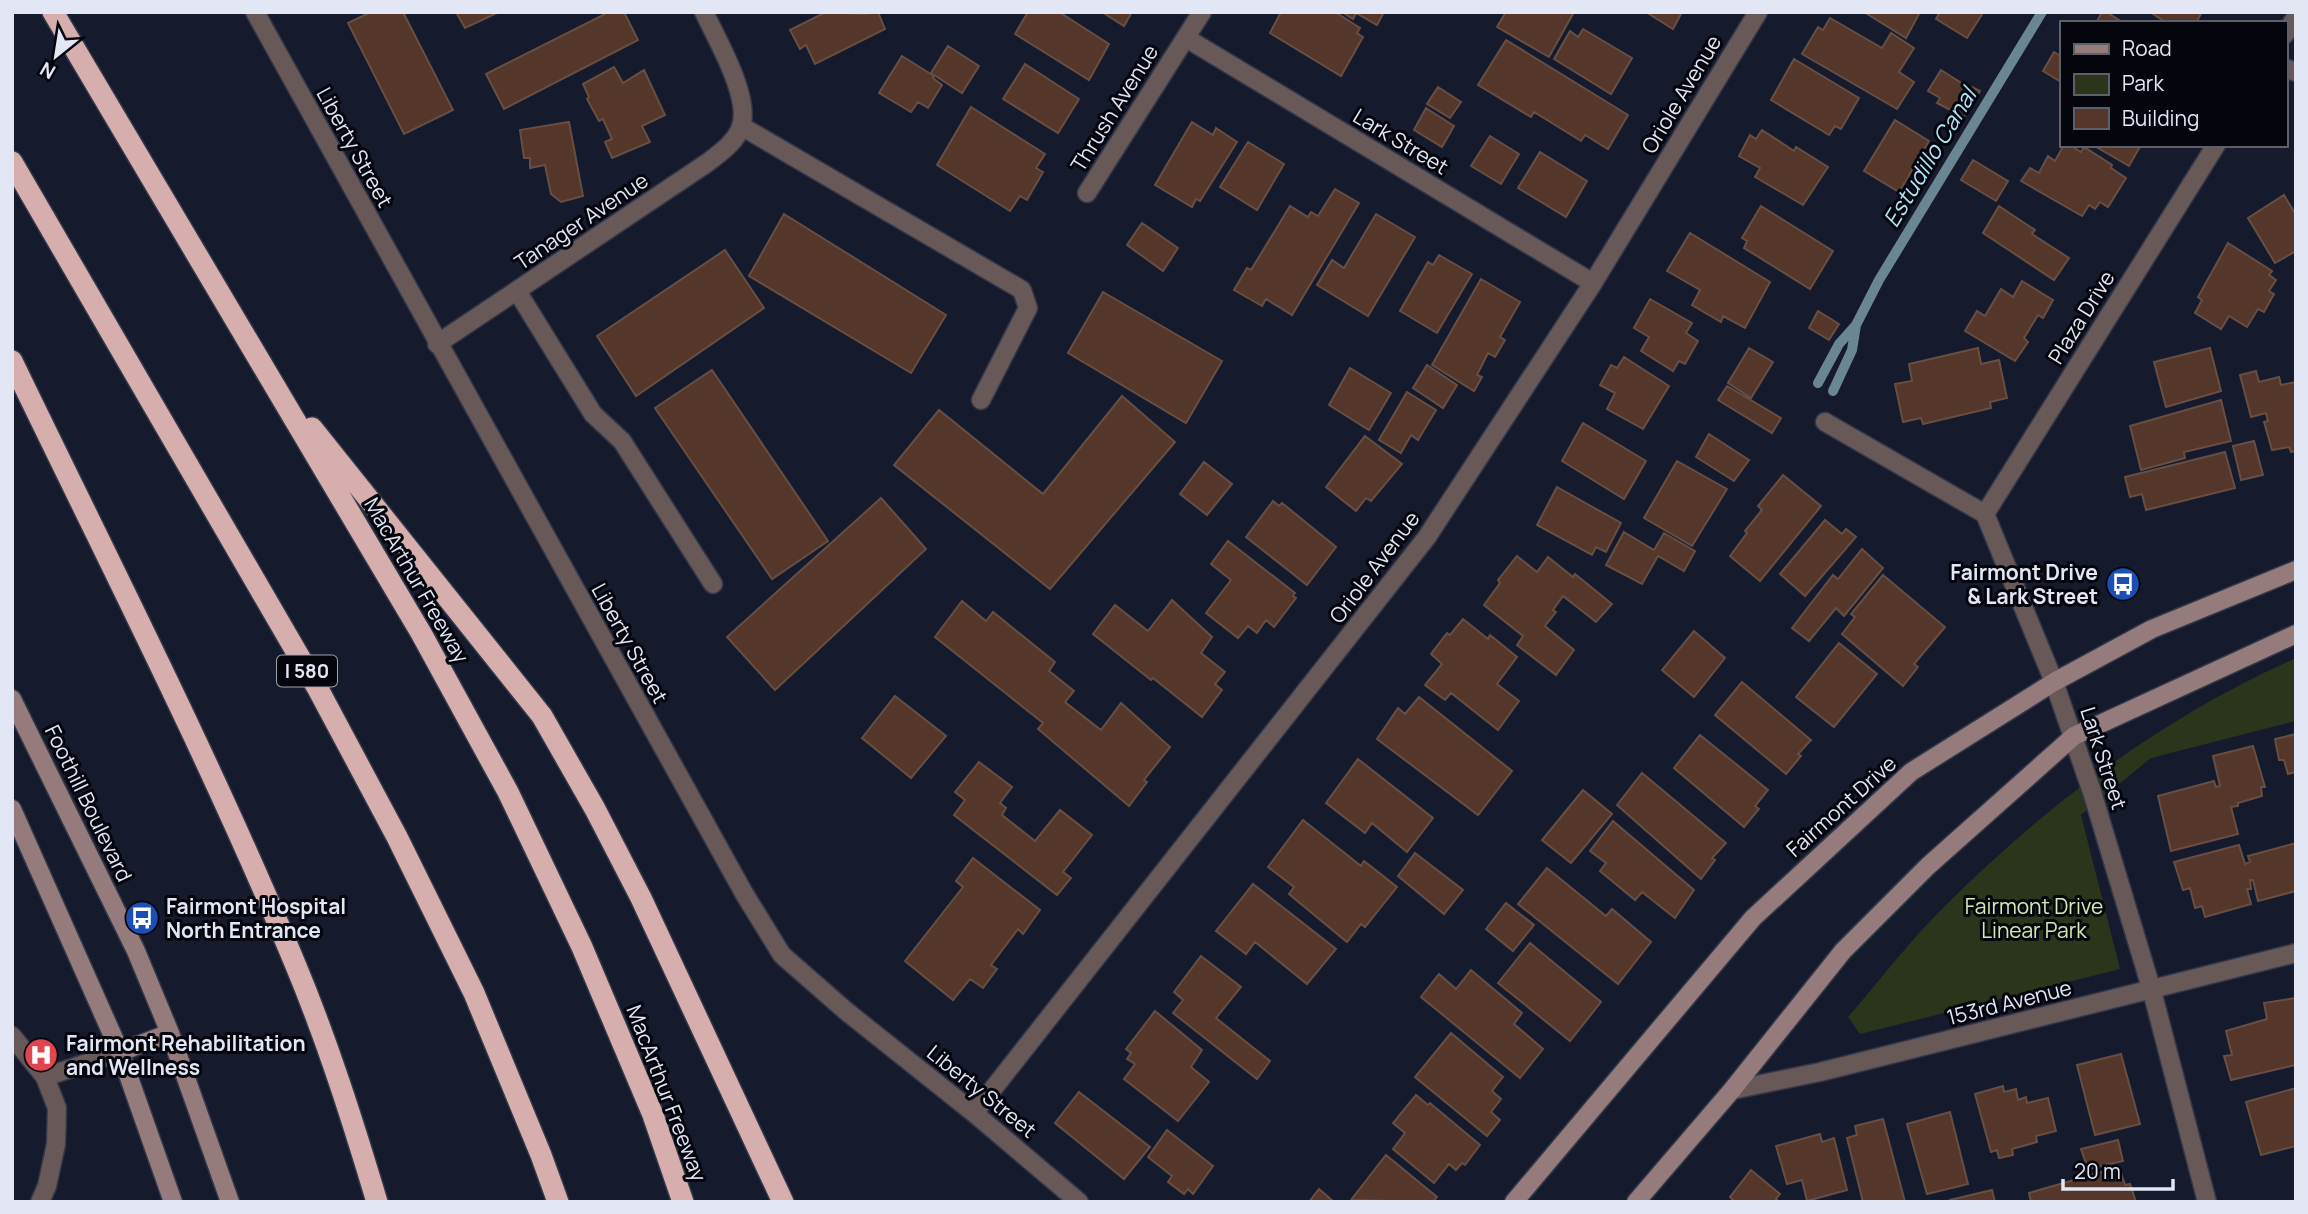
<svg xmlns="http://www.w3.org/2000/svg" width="2308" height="1214" font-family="Manrope,sans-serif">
	<rect width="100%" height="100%" fill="#161a2d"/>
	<path fill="#2b351c" d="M2296 658V721L2151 758 2081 815 2120 969 1860 1034 1848 1017C1881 979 1911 939 1946 905 2048 803 2164 717 2296 658Z"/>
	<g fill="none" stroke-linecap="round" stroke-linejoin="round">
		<path stroke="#6b8693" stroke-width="10" d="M1818 383 1839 344 1856 325 1879 280 2042 12
			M1833 391 1852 350 1856 325"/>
	</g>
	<path fill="#54362a" stroke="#674e44" stroke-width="2" d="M371 12H403L453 110 404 134 348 23Z
		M456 12H499L465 28Z
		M609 12H624L638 40 504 109 486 74Z
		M826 12 864 14 878 12 885 29 815 64 806 45 800 49 790 30Z
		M1028 12H1059L1109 44 1089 80 1015 34Z
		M1102 12H1132L1124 26Z
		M1281 12H1335L1360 28 1357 33 1363 37 1341 76 1270 33Z
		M1342 12H1384L1377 25 1356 13 1353 19Z
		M1506 12H1574L1549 57 1497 27Z
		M1646 12H1682L1673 29Z
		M1864 12H1920L1906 38Z
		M1940 12H1982L1983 13 1967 38 1936 19Z
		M2102 12H2106L2124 23H2096Z
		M2150 12H2202L2196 23H2167Z
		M1830 18 1882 48 1891 33 1914 48 1899 72 1914 82 1897 109 1802 54 1818 27 1823 30Z
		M1583 29 1632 58 1611 94 1554 59 1570 31 1578 37Z
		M1506 40 1628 115 1608 149 1585 135 1581 141 1534 112 1531 117 1478 85Z
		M948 46 979 66 962 93 931 73Z
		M2054 52 2061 56V82L2043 71Z
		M902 56 934 76 933 78 942 85 928 108 918 102 911 112 879 93Z
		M1794 59 1859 98 1841 129 1835 126 1829 135 1771 100Z
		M1025 64 1079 99 1058 133 1003 99Z
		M614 67 623 83 644 70 665 115 642 126 650 142 612 158 605 142 612 139 603 119 599 121 587 99 589 97 583 84Z
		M1941 70 1971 89 1972 87 1980 91 1964 117 1937 103 1940 98 1928 91Z
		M1438 87 1461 102 1450 118 1427 104Z
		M971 107 1045 154 1036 168 1043 172 1027 200 1020 196 1010 211 937 165Z
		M1426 108 1454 126 1442 147 1414 130Z
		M1895 120 1929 141 1899 192 1864 171Z
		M569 122 583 196 561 202 551 194 545 165 530 168V158H524L520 130Z
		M1192 122 1213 135 1216 128 1237 142 1200 201 1196 199 1192 207 1155 185Z
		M1762 130 1794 151 1796 147 1828 167 1803 205 1755 177 1760 168 1739 156 1750 135 1756 139Z
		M1490 136 1519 154 1501 184 1471 166Z
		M1248 142 1284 164 1257 210 1220 187Z
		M2064 145H2069L2081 152 2084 147 2112 165 2111 168 2126 178 2108 207 2100 202 2095 209 2089 205 2082 216 2021 181 2030 168 2039 173 2048 156 2055 161Z
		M2093 145H2141L2129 166Z
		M1540 152 1587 181 1566 217 1518 188Z
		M1973 160 2008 181 1996 201 1961 180Z
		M1335 189 1359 203 1292 315 1266 299 1262 306 1234 290 1247 268 1251 270 1290 206 1308 217 1311 212 1318 216Z
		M2284 195 2296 215V251L2275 263 2248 218Z
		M1761 206 1833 251 1810 289 1744 248 1747 241 1742 238Z
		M1999 206 2035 230 2032 234 2069 258 2054 280 1983 233Z
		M784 214 946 315 911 373 749 276Z
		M1376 214 1415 237 1368 316 1317 285 1332 260 1344 268Z
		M1142 223 1178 248 1163 271 1127 245Z
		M1690 233 1770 282 1745 328 1723 316 1721 322 1692 305 1700 290 1667 271Z
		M2228 243 2272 271 2269 275 2276 280 2269 291 2274 294 2264 312 2258 309 2247 327 2229 316 2221 329 2195 313 2202 300 2198 297Z
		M725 250 764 308 636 396 597 336Z
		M1439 255 1472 274 1437 333 1400 311 1428 262 1433 265Z
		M1481 279 1520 302 1500 337 1505 340 1495 357 1488 353 1477 375 1482 377 1474 391 1432 365Z
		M2022 281 2053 300 2043 318 2038 315 2024 338 2028 342 2015 361 1965 331 1977 311 1985 316 2001 289 2013 297Z
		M1103 292 1222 361 1186 423 1068 353Z
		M1650 299 1692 323 1686 333 1698 341 1685 364 1679 361 1673 371 1641 351 1649 337 1634 328Z
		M1818 311 1839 324 1829 340 1809 328Z
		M1749 348 1773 362 1751 398 1728 383Z
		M1978 348 1981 364 1999 360 2007 398 1990 402 1991 408 1923 424 1921 418 1903 422 1895 384 1912 381 1909 364Z
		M2210 348 2221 391 2166 407 2154 362Z
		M1624 357 1669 386 1643 429 1607 409 1615 393 1600 385 1611 365 1617 368Z
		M1427 365 1457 385 1443 408 1413 388Z
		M1350 368 1391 393 1369 430 1329 405Z
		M712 370 828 541 772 579 655 408Z
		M2256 371 2259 382 2279 377 2281 385 2296 382V451L2291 452 2289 447 2272 450 2264 422 2268 421 2266 413 2251 417 2240 375Z
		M1727 386 1781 418 1772 433 1718 400Z
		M1407 392 1436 410 1418 440 1411 435 1401 453 1379 440Z
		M1122 396 1175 442 1050 589 894 465 939 410 1043 494Z
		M2221 400 2231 441 2184 452 2185 458 2141 470 2130 426Z
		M1583 423 1646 461 1624 499 1562 461Z
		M1709 434 1749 460 1734 481 1696 457Z
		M1365 436 1402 464 1371 501 1366 498 1356 511 1326 487Z
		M2254 441 2263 475 2241 480 2233 446Z
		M2225 452 2235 488 2146 510 2142 494 2130 497 2125 477Z
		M1677 461 1727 489 1692 546 1644 518Z
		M1204 462 1232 484 1207 515 1180 494Z
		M1783 475 1821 506 1760 581 1730 556 1747 533 1745 531 1762 510 1758 506Z
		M1557 487 1621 523 1606 552 1596 547 1592 555 1537 525Z
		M881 498 926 549 775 690 727 637Z
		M1273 501 1279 506 1282 503 1336 547 1307 585 1246 537Z
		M1825 520 1842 534 1846 529 1856 537 1805 596 1780 574Z
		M1624 532 1654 550 1664 533 1695 551 1684 571 1658 556 1642 584 1606 565Z
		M1228 541 1295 593 1293 596 1296 598 1274 627 1266 620 1257 633 1248 626 1238 638 1206 613 1231 580 1211 564Z
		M1862 549 1883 568 1844 616 1836 608 1809 641 1792 628 1833 575 1838 579Z
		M1517 556 1537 572 1548 557 1573 577 1575 574 1612 604 1596 622 1563 596 1553 610 1556 612 1545 626 1574 650 1556 675 1517 645 1523 636 1484 605 1500 583 1498 580Z
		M1883 575 1945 627 1914 664 1918 667 1903 686 1842 634 1855 617 1851 614Z
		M1172 600 1212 637 1201 653 1225 672 1215 684 1222 690 1202 717 1153 678 1151 680 1093 634 1115 605 1148 631Z
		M962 601 986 621 993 612 1055 662 1049 671 1074 691 1065 702 1101 730 1121 703 1170 747 1144 780 1147 782 1129 806 1038 729 1043 723 935 637Z
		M1463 619 1488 639 1490 635 1517 657 1497 684 1519 701 1498 730 1451 693 1445 700 1425 685 1442 664 1431 654 1447 633 1450 635Z
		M1694 631 1725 658 1694 697 1662 670Z
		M1839 643 1877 674 1834 727 1796 697Z
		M1742 682 1811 740 1798 754 1801 756 1786 774 1715 715Z
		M895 696 946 736 911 778 862 738Z
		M1419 697 1512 771 1478 815 1377 739 1398 708 1405 714Z
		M2296 734V772L2288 774 2284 760H2279L2275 739Z
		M1700 735 1768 790 1755 806 1759 809 1744 827 1674 768Z
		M2253 746 2265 787H2261L2262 796 2238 803V806L2231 807 2238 834 2171 851 2158 796 2214 781 2216 787 2220 786 2213 756Z
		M1358 759 1433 818 1407 852 1372 823 1365 833 1326 803Z
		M979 762 1012 787 1000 803 1006 808 1002 815 1035 841 1060 810 1092 835 1063 872 1071 878 1057 895 954 815 965 800 955 792Z
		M1642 773 1726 843 1712 858 1715 860 1701 879 1617 805Z
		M1583 790 1612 814 1571 863 1542 840Z
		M1303 820 1361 866 1364 861 1397 887 1365 927 1361 924 1347 942 1289 894 1294 887 1268 867Z
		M1613 821 1694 890 1675 918 1642 892 1635 900 1600 871 1606 863 1590 851Z
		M2296 843V891L2258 901 2253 880H2250L2251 889H2247L2251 904 2205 917 2202 906 2195 908 2190 888 2183 890 2174 862 2239 845 2245 864 2250 862 2248 856Z
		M1415 853 1463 890 1444 914 1398 876Z
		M973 858 1040 910 1023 934 1018 929 991 965 997 969 983 988 970 979 953 1000 905 961 963 887 956 881Z
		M1547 868 1606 916 1612 909 1651 942 1618 984 1518 904Z
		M1253 884 1336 949 1307 984 1255 942 1246 954 1216 931Z
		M1506 903 1534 925 1513 951 1486 929Z
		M1530 943 1601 1002 1570 1041 1498 983Z
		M1201 956 1241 987 1216 1018 1270 1061 1257 1079 1173 1013 1183 1000 1174 992Z
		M1471 970 1522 1013 1514 1024 1543 1049 1520 1078 1421 997 1439 974 1456 989Z
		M2296 998V1065L2231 1080 2224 1056 2232 1055 2226 1031 2267 1019 2264 1003Z
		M1155 1011 1202 1050 1191 1067 1209 1082 1178 1121 1124 1079 1135 1064 1127 1059 1131 1053 1126 1049Z
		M1451 1033 1503 1077 1492 1091 1501 1099 1491 1112 1500 1120 1487 1136 1415 1077Z
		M2121 1054 2140 1124 2095 1135 2077 1065Z
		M2003 1086 2004 1092 2016 1089 2018 1100 2026 1097 2027 1103 2048 1098 2056 1131 2036 1136 2037 1142 2012 1149 2013 1155 1999 1158 1997 1150 1991 1152 1975 1094Z
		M2296 1088V1146L2261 1155 2246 1102Z
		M1079 1092 1150 1147 1124 1179 1055 1123Z
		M1416 1095 1428 1105 1430 1103 1480 1145 1465 1165 1462 1163 1456 1170 1449 1164 1434 1183 1393 1149 1405 1133 1393 1123Z
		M1950 1112 1968 1184 1927 1194 1907 1124Z
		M1883 1119 1905 1202H1863L1847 1138 1857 1135 1855 1126Z
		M1167 1130 1213 1166 1193 1194 1188 1189 1184 1194 1168 1182 1172 1176 1148 1157Z
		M1820 1134 1822 1142 1834 1138 1847 1190 1807 1201 1802 1180 1787 1184 1776 1146Z
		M2118 1140 2123 1161 2088 1169 2081 1149Z
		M1386 1155 1437 1197 1433 1202 1351 1200Z
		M2119 1167 2125 1185 2130 1184 2136 1202H2031L2029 1193Z
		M1751 1170 1780 1194 1776 1199 1779 1202H1735L1730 1197Z
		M1319 1189 1334 1202H1309Z
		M1992 1190 1995 1202H1951L1950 1200Z"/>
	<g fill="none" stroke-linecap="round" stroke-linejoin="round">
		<g stroke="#333749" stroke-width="21">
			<path id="service" d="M741 126 1022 290 1028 308 981 400
				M517 291 593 414 622 441 713 584
				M12 1036 45 1077 57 1108 56 1144 47 1186 40 1202
				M45 1077 120 1052"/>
		</g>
		<g stroke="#333749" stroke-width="21">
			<path id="minor" d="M2285 34 2296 17
				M1186 38 1593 283
				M2285 68 2296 72
				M1087 193 1202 12
				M437 344 707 163C720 153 735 143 741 127 751 97 717 40 704 12
				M1825 422 1985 514 2054 682 2092 792 2152 991 2207 1202
				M1985 514 2216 145
				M1732 1090 1820 1072 2296 953
				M974 1113 1427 537 1593 283 1758 12"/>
		</g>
		<g stroke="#333749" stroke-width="21">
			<path id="tertiary" d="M255 12 745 895 782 955 846 1011 974 1113 1079 1202"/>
		</g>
		<g stroke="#333749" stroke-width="21">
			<path id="secondary" d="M12 699 136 951 170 1033 230 1202
				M12 809 120 1052 173 1202
				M120 1052 170 1033
				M1514 1202 1753 918 1911 772 2054 682 2152 629 2296 570
				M1636 1202 1732 1090 1843 951 1928 866 2074 736 2296 634"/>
		</g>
		<g stroke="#333749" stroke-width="24">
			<path id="motorway" d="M53 12 421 633 508 792 582 947 653 1115 683 1202
				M12 162 318 689 397 837 474 993 541 1155 558 1202
				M12 361C109 562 211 761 296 966 328 1043 353 1122 377 1202
				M312 428 542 716 595 809 641 898 783 1202"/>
		</g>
		<use href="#service" stroke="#685858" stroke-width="18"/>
		<use href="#minor" stroke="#685858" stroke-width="18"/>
		<use href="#tertiary" stroke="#685858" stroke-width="18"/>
		<use href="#secondary" stroke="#957b7b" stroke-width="18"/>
		<use href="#motorway" stroke="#d6aeae" stroke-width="21"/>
	</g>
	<defs>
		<g id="bus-disc" transform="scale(1.75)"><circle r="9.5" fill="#1a4fb4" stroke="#05060d"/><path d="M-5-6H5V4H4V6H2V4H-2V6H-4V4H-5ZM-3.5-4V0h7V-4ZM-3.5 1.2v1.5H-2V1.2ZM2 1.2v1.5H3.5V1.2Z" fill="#fff"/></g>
		<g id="hospital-disc" transform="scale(1.75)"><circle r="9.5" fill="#e0444e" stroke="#05060d"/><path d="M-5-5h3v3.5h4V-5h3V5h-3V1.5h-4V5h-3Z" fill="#fff"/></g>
	</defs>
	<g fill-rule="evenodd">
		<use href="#bus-disc" x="2123" y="584"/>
		<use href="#bus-disc" x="142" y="918"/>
		<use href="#hospital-disc" x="41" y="1055"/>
	</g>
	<g text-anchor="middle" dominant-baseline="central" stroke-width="6" stroke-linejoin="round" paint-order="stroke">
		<rect fill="#05060d" stroke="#a0a3af" stroke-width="2" x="277" y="655.5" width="60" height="31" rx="5"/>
		<g font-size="19" font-weight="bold" fill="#e3e6f4">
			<text x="307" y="671">I 580</text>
		</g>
		<g font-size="21" fill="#e3e6f4" stroke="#05060d">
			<text transform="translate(1681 94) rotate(-59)">Oriole Avenue</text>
			<text transform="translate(1114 108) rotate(-58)">Thrush Avenue</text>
			<text transform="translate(1401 141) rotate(31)">Lark Street</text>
			<text transform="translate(355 147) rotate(61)">Liberty Street</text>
			<text transform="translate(581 221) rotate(-34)">Tanager Avenue</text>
			<text transform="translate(2081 317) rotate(-58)">Plaza Drive</text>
			<text transform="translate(1374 567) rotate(-53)">Oriole Avenue</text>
			<text transform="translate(417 580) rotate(60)">MacArthur Freeway</text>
			<text transform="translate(630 643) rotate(61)">Liberty Street</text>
			<text transform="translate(2104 758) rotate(72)">Lark Street</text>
			<text transform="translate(89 803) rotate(64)">Foothill Boulevard</text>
			<text transform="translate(1841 806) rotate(-42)">Fairmont Drive</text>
			<text transform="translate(2009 1002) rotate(-14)">153rd Avenue</text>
			<text transform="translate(982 1091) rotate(39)">Liberty Street</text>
			<text transform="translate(667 1093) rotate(69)">MacArthur Freeway</text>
		</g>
		<g font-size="21" font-weight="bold" fill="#e3e6f4" stroke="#05060d" text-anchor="start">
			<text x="2098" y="572" text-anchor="end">Fairmont Drive<tspan x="2098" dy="24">&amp; Lark Street</tspan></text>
			<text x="166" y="906">Fairmont Hospital<tspan x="166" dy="24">North Entrance</tspan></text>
			<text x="66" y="1043">Fairmont Rehabilitation<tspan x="66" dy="24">and Wellness</tspan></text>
		</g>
		<g font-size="21" fill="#d2eab2" stroke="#05060d">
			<text x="2034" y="906">Fairmont Drive<tspan x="2034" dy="24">Linear Park</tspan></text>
		</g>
		<g font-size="23" font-style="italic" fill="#afe5f9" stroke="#05060d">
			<text transform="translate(1929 157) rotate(-59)">Estudillo Canal</text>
		</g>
	</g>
	<rect width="2308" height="1214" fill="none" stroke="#e3e6f4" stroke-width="28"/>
	<rect x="2060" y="21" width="228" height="126" fill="#05060d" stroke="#5e6069" stroke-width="2"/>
	<rect x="2074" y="44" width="35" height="10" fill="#957b7b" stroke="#5e6069" stroke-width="2"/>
	<text x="2122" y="56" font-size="21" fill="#e3e6f4">Road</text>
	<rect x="2074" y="74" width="35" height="21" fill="#2b351c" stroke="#5e6069" stroke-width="2"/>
	<text x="2122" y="91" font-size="21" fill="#e3e6f4">Park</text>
	<rect x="2074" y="108" width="35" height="21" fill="#54362a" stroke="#5e6069" stroke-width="2"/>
	<text x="2122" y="126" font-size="21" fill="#e3e6f4">Building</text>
	<g transform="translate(56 56) rotate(210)" stroke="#05060d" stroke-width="5" paint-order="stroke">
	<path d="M0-5L12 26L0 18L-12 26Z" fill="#e3e6f4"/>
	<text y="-10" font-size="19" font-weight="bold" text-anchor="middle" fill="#e3e6f4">N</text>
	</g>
	<path d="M2063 1179v10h110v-10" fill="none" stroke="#e3e6f4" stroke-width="3.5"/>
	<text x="2074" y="1179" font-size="21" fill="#e3e6f4" stroke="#05060d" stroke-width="5" paint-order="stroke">20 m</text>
</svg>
